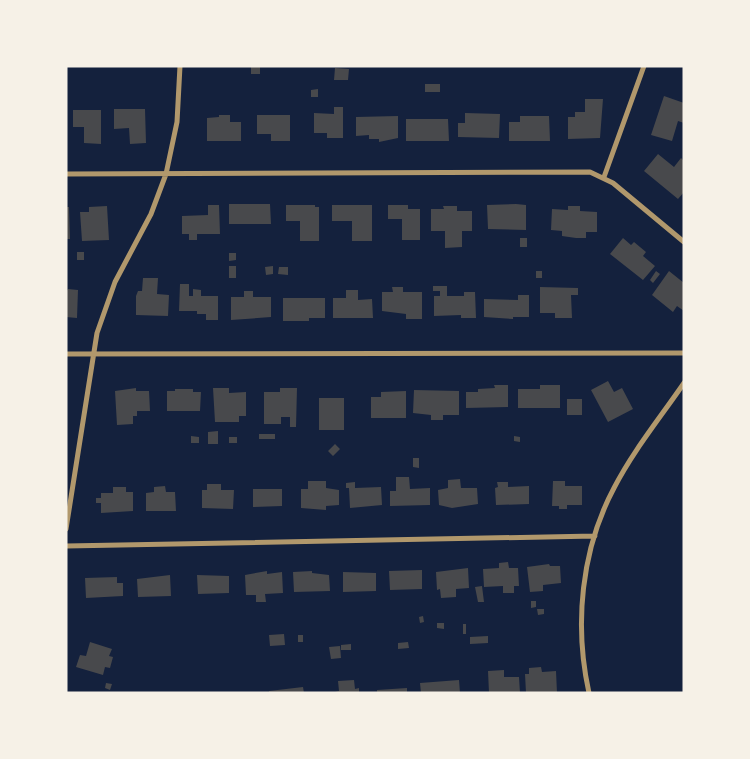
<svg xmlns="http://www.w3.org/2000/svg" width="750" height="759" font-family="'DM Sans',sans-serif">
	<rect width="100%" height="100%" fill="#14213d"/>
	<path fill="#48494c" d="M251 66H260V74H251Z
		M335 68 349 69 348 80H334Z
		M425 84H440V92H425Z
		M318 89V97H311V90Z
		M664 96 684 103V123L678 121 672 141 651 135Z
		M585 99H603L600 138 568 139V117H575V112H585Z
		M334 107H343V138H327V133H314V113L334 114Z
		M114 109H145L146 143 130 144 129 128 114 129Z
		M73 110H101V144L84 143V127H73Z
		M465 113 500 114 499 138 458 137V123H465Z
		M219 115H230V122H241V141H207V118L219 117Z
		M257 115H290V141H271V134H257Z
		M398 116V138L379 142V139H369V135L356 136V117Z
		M520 116H549L550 141H509V122H520Z
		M406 119H448L449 141H406Z
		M658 154 674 167 681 158 684 161V192L678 199 644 171Z
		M229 204H270L271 224H229Z
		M516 204 526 205V230L488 229 487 205Z
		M208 205H219L220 234H197V240H189V234H182V216L208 215Z
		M286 205H315V207H319V241H300V221H286Z
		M332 205H372V241H352V221H332Z
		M388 205H408V209H420V240H402V219H388Z
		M107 206 109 240 82 241 80 212H89V207Z
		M443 206H457V211H472V231H462V247L445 248V231H431V209H444Z
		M568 206H580V211L597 212V232H586V238H576L562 236V231L551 230 552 209 568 210Z
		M66 207H69L70 239H66Z
		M520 238H527V247H520Z
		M623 238 631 245 634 242 646 252 643 256 655 266 643 280 610 254Z
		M77 252H84V260H77Z
		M229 253H236V260L229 261Z
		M229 266H236V278H229Z
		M273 266V274L266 275 265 267Z
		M279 267H288V275L278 274Z
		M536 271H542V278H536Z
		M656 271 660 274 653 283 650 280Z
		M669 271 684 283V311L677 306 673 312 652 295Z
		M143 278H158L157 294 169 295 168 316 136 315V296L138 291H142Z
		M180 284H189V296H193V289L201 290V296H218V320H206V314H197V311H179Z
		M433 286H447V296H464V292H475L476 318H461V315L434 316V296H440V291H433Z
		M392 287H403V292H422V319H406V314L382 311V292H393Z
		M540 287 578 288V295H571L572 318H555V313H540Z
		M68 289 78 290 77 318 66 317V292Z
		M346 290H358V300L372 299 373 318H333V298H346Z
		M244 291H253V297H271V317L231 320V297H244Z
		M518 295H529V317H513V319L484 317V299L518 300Z
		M283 298H325V318H309V321H283Z
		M608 381 614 392 622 388 633 409 608 422 591 390Z
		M494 385H508V407L466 408V392H478V389L495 388Z
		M540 385H560V408H518V389H540Z
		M136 388V391H149L150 411H137V416H133V424L117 425 115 391Z
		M213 388H229V393L246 392V416H239V422H215Z
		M280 388H297L296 427H290V417H281V424H264V392H280Z
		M175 389H193V392H201L200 411H167V391H175Z
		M414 390 459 391V415H443V420H431V415L413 413Z
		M406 391V418H371V397H381V392Z
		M319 398H344V430H319Z
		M567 399H582V415H567Z
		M218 431V444H208V432Z
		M259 434H275V439H259Z
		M191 436 199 437V443H191Z
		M514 436 520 437V442L514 441Z
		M229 437H237V443H229Z
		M335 444 340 449 333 456 328 451Z
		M413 458H419V468L413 467Z
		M396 477H409L410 489 430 488V505L390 506V491H396Z
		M460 479 461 488H477L478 504 452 508 439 505 438 490 448 488V480Z
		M308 481H326V488L339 490V505L326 506V510L301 508V489H308Z
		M553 481H565V486H582V505H567V509H559V506H552Z
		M355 482V488L381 487 382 505 350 508 349 488H346V483Z
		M497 482H508V487L529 486V504L496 505 495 488 498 487Z
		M207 484H221V490H234L233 509 202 508V490H207Z
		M165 486 166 492H175L176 511H146V493L154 492V487Z
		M113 487H126V492H133V511L101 513V503H96V498H101V493H113Z
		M253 489H282V506L253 507Z
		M508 562 509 568H518L519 586H514V593H503V586L484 587 483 569 499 568V563Z
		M549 564 550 566H560L561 583 543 585V591L530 592 527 567Z
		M468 568 469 588 456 589V597L441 598 440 589 437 590 436 572Z
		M422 570V589L390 590 389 571Z
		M267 571V574L282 572 283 593 265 594 266 602H256V595H246L245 575Z
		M312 571V573L329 575 330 591 294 592 293 572Z
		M343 572 376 573V591L343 592Z
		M170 575 171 596 138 597 137 579Z
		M197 575 229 576V593L198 594Z
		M117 577V583H123V596L86 598 85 578Z
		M482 586 484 602H478L475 587Z
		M531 601H536V607L531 608Z
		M537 609H544V614L538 615Z
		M423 616 424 622 420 623 419 617Z
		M437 623H444V629L437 628Z
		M463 624H466V634H463Z
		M284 634 285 645 270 646 269 635Z
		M298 635H303V642H298Z
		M488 636V643L470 644V637Z
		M90 642 112 649 109 656 113 657 110 668 105 667 103 675 76 667 80 655 86 656Z
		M408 642 409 648 398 649V643Z
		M351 644V650H341V645Z
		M340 646 341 658 331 659 329 647Z
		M541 667 542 672 556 671 557 693H526L525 674H529V668Z
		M504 670V677H519L520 693H489L488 671Z
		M354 680 355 689 359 688V693H331L339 691 338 681Z
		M459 680 460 693H421L420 683Z
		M106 683 112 684 110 690 105 688Z
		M303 687 304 693H269V691Z
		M407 688V693H377V690Z"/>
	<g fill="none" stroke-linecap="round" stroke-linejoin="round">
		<path stroke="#b1986c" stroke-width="5" d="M66 174 590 172 613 183 684 242
			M604 177 644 66
			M66 354 684 353
			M66 529 97 333 115 282 151 214 166 174 177 122 180 66
			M66 546 595 536
			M589 693C574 625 581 550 614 488 633 451 660 418 684 383"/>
	</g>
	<rect width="750" height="759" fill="none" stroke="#f6f1e7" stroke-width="135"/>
</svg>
